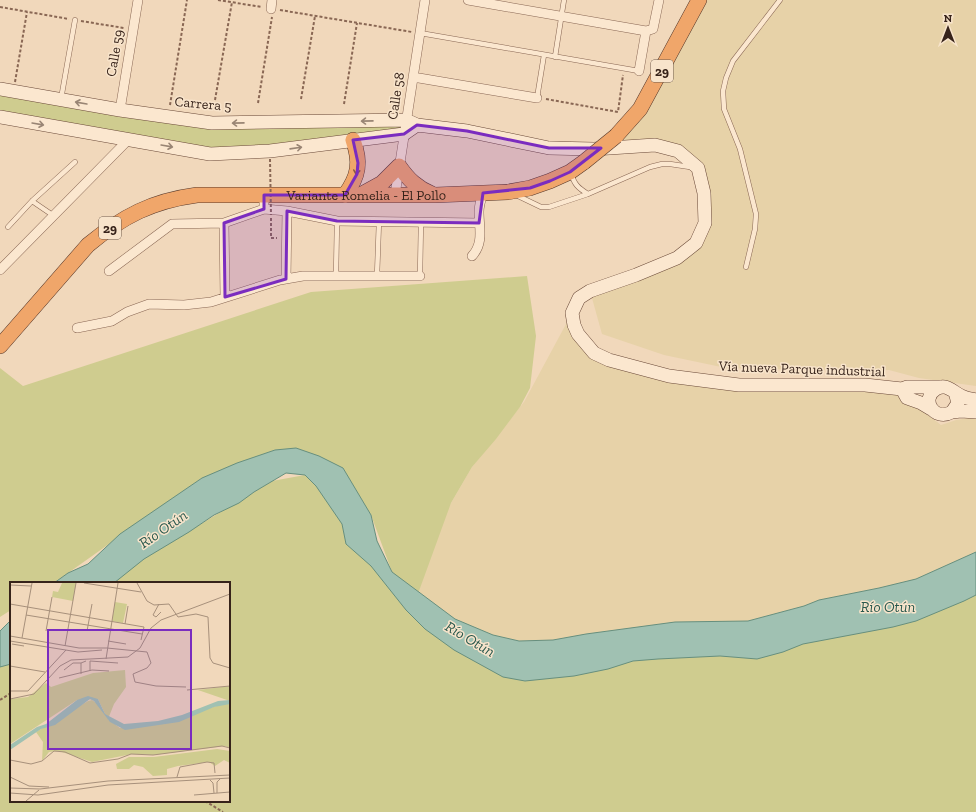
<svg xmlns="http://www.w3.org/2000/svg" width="976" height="812" font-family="'Zilla Slab',serif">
	<rect width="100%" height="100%" fill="#f1d8bb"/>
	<path fill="#e7d2a8" d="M704 0H976V386L919 378 889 370H814L726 368 664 355 602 334 590 291 677 258 705 223 700 180 675 150 608 148Z
		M572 313 594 353 669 376 892 387 941 425 956 420 976 417V574L869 615 533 663 415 602 443 517 472 467 524 402Z"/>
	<path fill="#cfcc8f" d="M0 89 212 123 406 120 404 134 210 154 0 117Z
		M527 276 536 336 530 388 520 407 496 439 472 467 451 503 415 602 392 572 371 515 343 469 202 478 54 583H11V610L0 617V368L23 386 311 292Z
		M305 475 344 504 381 578 495 670 578 658 976 574V812H0V648L11 640V801H229V583H103L272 481Z"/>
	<path fill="#a0c1b2" stroke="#678f7e" d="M296 448 319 456 343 468 371 515 377 541 392 572 455 619 493 635 519 641 553 640 586 634 675 622 748 621 804 606 819 600 879 588 916 579 976 552V595L964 601 916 621 893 627 803 644 783 652 757 659 720 656 658 659 633 661 608 669 574 676 525 681 503 677 454 650 425 629 406 610 371 566 346 544 342 524 316 486 305 475 286 473 254 492 239 503 214 515 189 532 144 559 114 583H54L68 573 88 564 120 534 202 478 237 463 275 450Z
		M11 620V664L0 667V631Z"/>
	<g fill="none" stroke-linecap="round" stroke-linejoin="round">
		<g stroke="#896754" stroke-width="5.5">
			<path id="service" d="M420 33 639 71
				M555 57 564 0
				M537 98 544 55
				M61 99 75 20
				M571 173C574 184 578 188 588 194
				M516 195 541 207H549L588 194 650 167 662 164H670L690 167
				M32 201 54 216
				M8 227 32 201 75 162
				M746 267 755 229 756 214 740 149 724 109 723 91 726 78 733 61 780 0
				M336 276 337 221
				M377 276 379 221
				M420 276 421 221"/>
		</g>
		<g stroke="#896754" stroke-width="10">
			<path id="minor" d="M468 0 646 31 653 29 659 0
				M271 9 272 0
				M639 71 646 31
				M413 77 537 98
				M120 110 138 0
				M395 195 425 0
				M264 209 287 211
				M472 256C484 243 479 228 479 212 479 206 481 199 483 193
				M0 270 129 139
				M109 271 172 224 224 223
				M286 279 287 211 337 221 479 223
				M225 297 224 223 264 209V195
				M77 328 112 321 127 312 149 304 184 305 211 302 280 280 303 276H420"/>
		</g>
		<g stroke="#6a4938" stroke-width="14">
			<path id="secondary" d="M0 89 120 110 212 123 406 120 417 125 467 131 549 148 594 149 655 145 678 151 698 168 704 193 705 223 696 243 677 258 636 275 590 291 579 298 572 313 574 325 578 334 594 353 609 360 669 376 739 385H865L902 389 907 387H940
				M0 117 210 154 270 151 404 134 417 125
				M902 389 907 398 921 403 931 409
				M955 392 958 403 952 412C934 422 920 399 936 389 947 382 954 394 964 397 968 399 972 399 976 400
				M952 412 961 411 976 412"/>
		</g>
		<g stroke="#563729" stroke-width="16">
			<g id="trunk">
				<path d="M616 136 640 109 699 0"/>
				<path d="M362 194 382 183 399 166C408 179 417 188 432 194"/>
				<path d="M345 195C359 176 361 162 353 140"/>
				<path id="s1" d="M0 346 88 245C123 216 152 201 197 195H435L508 192 530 188 550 181 570 172 584 162"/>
			</g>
		</g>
		<path stroke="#896754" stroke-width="2" stroke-dasharray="3 2" stroke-linecap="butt" d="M218 0 262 7
			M0 7 69 19
			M280 10 412 32
			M81 21 124 28
			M15 82 27 12
			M301 99 315 16
			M546 99 618 112 623 75
			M215 100 232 2
			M258 103 272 17
			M344 104 357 23
			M170 105 187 0
			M271 218V238H277
			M0 700 11 693
			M205 801 223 812"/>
		<use href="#service" stroke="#fbe7cf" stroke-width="4.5"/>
		<use href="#minor" stroke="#fbe7cf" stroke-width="9"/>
		<use href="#secondary" stroke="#fbe7cf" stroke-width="13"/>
		<use href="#trunk" stroke="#f0a66a" stroke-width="15"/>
		<g stroke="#563729" stroke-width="16" stroke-linecap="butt">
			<path id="trunk-bridge" d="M584 162 616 136"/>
		</g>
		<path stroke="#896754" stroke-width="2" stroke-dasharray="3 2" stroke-linecap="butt" d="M270 159 271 215"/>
		<use href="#trunk-bridge" stroke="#f0a66a" stroke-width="15"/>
	</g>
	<defs><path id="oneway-shaft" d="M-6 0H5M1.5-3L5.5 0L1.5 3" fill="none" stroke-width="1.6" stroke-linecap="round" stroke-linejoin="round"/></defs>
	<g stroke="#998574">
		<use href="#oneway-shaft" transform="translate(81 103) rotate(-170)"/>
		<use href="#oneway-shaft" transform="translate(367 121) rotate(179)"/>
		<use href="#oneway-shaft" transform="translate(238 123) rotate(179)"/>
		<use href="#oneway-shaft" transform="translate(38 124) rotate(10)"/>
		<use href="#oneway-shaft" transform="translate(167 146) rotate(10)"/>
		<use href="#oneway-shaft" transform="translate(296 148) rotate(-8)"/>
	</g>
	<use stroke="#8a5e3e" href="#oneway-shaft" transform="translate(357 169) rotate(98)"/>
	<path fill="#7b2cbf" fill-opacity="0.2" stroke="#7b2cbf" stroke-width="3" stroke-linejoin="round" d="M417 125 467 131 549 148H601L570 172 550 181 530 188 483 193 479 223 337 221 287 211 286 279 225 297 224 223 264 209V195H345L357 174 358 163 353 140 404 134Z"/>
	<g text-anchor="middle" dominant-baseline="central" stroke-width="3" stroke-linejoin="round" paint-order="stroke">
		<g fill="#f8e4cb" stroke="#715d4f" stroke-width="1">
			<rect x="651" y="60" width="22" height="22" rx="3"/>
			<rect x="99" y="217" width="22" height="22" rx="3"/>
		</g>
		<g font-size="13" font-weight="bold" fill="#37231a">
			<text x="662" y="71">29</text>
			<text x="110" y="228">29</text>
		</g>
		<g font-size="14" fill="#37231a" stroke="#f8e4cb">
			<text transform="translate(115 53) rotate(-80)">Calle 59</text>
			<text transform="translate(396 96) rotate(-81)">Calle 58</text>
			<text transform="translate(203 104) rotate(5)">Carrera 5</text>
			<text stroke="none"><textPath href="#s1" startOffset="425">Variante Romelia - El Pollo</textPath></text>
			<text transform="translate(802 369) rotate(2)">Vía nueva Parque industrial</text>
		</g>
		<g font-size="15" font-style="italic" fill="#28584d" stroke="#f8e4cb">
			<text transform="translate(163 529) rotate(-35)">Río Otún</text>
			<text x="888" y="607">Río Otún</text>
			<text transform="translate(470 639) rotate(31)">Río Otún</text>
		</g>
	</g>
	<g transform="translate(10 582)">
		<rect width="220" height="220" fill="#f1d8bb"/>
		<path d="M52 1H66L63 19 42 15 43 9 48 10ZM105 20 117 22 113 41 102 39ZM115 88 116 105 104 122 98 137 110 146 150 141 220 120V166L215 164 143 173 122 172 82 180 49 169 39 170 32 179 33 160 26 150 78 119 82 118 88 122 95 132 88 117 67 118 0 162V117L18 115 36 101 41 105 83 91ZM220 104V119L188 108ZM207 167 220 169V181L214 178 205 184 199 180 168 184 157 187V193L143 194 133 185 124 183 119 187H107L106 182 119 175H144Z" fill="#cfcc8f"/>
		<path d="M78 114 88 117 95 132 114 142 148 139 172 133 208 119 220 118V122L204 125 169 140 115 148 100 140 84 119 80 117 45 143 31 147 0 168V163L27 145 36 142 67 118Z" fill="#a0c1b2"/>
		<path fill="none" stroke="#a7907b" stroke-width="1" d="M74 1 131 10M127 1 137 19 144 23 159 22 168 35 186 32 198 35 200 76 203 81 220 86M0 3 21 4M0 22 134 45 131 58M149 22 143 33 146 35 151 30M16 33 132 52M115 42 118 24M36 49 42 15M77 49 82 22M0 54 69 66H97L137 70 141 81 137 86 123 92 125 100 146 104 176 105M12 56 22 1M0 59 68 70 92 68M98 59 116 62M2 62 14 64M55 64 66 1M96 77 108 1M0 84 35 90M54 88 63 81H71M80 89V79L108 81M71 92V81L76 79M49 96 82 88 99 89M177 108 220 104M0 109H18L56 68M0 117 24 112 50 84 61 78 118 75 130 66 141 46 151 38 220 12M0 178 21 182 32 179 44 169 55 170 80 181 108 177 121 172 143 173 212 164 220 166M0 195 19 204 39 205M167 195 170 185 197 180 204 181 205 191M200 198 203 201 204 211M0 206 30 207 98 199 220 193M0 211 28 213 98 203 220 196M207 211V200L210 197M184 213 220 210M16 219 29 208"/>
		<path fill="#7b2cbf" fill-opacity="0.15" stroke="#7b2cbf" stroke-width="2" d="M38 48H181V167H38Z"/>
		<rect width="220" height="220" fill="none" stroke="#37231a" stroke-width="2"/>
	</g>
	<g transform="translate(948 28)" stroke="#f8e4cb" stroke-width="3" paint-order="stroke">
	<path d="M0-3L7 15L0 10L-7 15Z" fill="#37231a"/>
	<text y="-6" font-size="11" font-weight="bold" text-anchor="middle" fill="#37231a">N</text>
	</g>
</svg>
